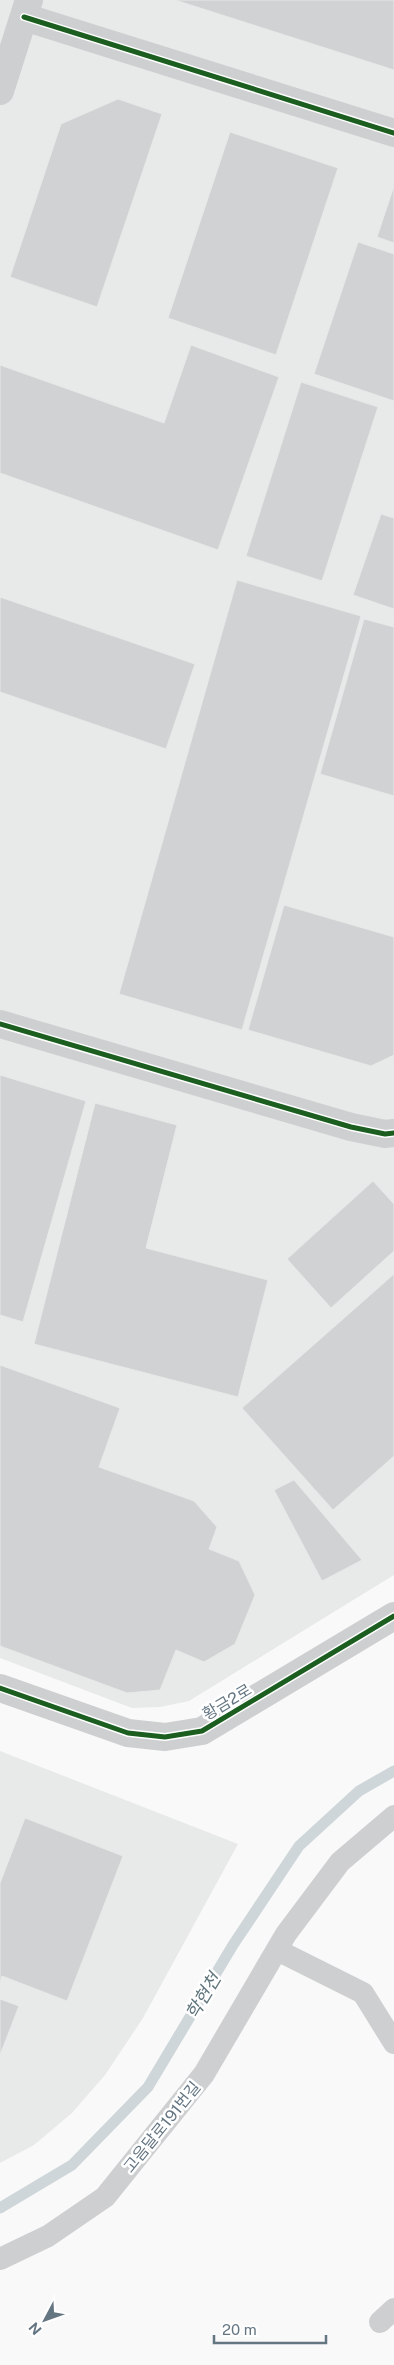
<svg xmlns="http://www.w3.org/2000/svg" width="394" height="2365" font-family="'Public Sans','Noto Sans KR',sans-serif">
	<rect width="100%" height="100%" fill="#f9f9f9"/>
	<path fill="#e8e9e9" d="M0 0H394V1575L189 1701 160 1707 132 1708 0 1658Z
		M0 1751 238 1844 143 2018 105 2075 72 2113 34 2145 0 2163Z"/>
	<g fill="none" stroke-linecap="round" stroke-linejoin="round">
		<path stroke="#ced6d9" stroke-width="11" d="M0 2208 72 2165 148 2087 233 1945 299 1846 359 1791 394 1771"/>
	</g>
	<path fill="#d0d2d3" stroke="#e8e8e8" d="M175 0H394V70Z
		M118 99 162 114 97 307 10 277 61 124Z
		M230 132 338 168 276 355 168 318Z
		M394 186V243L377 237Z
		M358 242 394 254V401L314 374Z
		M191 345 279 377 218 550 0 473V365L164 423Z
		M301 382 378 407 322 581 246 556Z
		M381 514 394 518V609L353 595Z
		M237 580 361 616 242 1030 119 994Z
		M0 597 195 664 166 749 0 692Z
		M364 619 394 627V796L320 774Z
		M284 905 394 937V1055L371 1066 248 1030Z
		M0 1075 86 1101 23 1322 0 1315Z
		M95 1103 177 1125 146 1248 268 1280 238 1397 34 1344Z
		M373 1181 394 1204V1251L331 1308 287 1259Z
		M394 1274V1456L333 1510 242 1408Z
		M0 1365 120 1408 99 1467 194 1501 217 1527 209 1549 239 1561 255 1595 235 1644 204 1662 176 1650 160 1690 127 1693 0 1646Z
		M294 1480 362 1560 322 1581 274 1490Z
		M25 1818 123 1856 67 2001 2 1976 0 1983V1883Z
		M0 1999 19 2006 0 2055Z"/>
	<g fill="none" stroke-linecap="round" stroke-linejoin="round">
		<path stroke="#cecfd0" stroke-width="22" d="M277 1950 363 1993 394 2043
			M0 2259 48 2236 105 2197 204 2074 286 1934 340 1862 394 1816
			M380 2322 394 2309"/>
		<path stroke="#cecfd0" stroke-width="28" d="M24 17 394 133
			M0 91 29 0
			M0 1024 351 1127 385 1134 394 1133"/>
		<path stroke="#cecfd0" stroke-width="28" d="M0 1688 128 1733 165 1737 202 1731 394 1616"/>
		<g stroke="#fff" stroke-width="8">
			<path id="cycleway" d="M24 17 394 133
				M0 1024 351 1127 385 1134 394 1133
				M0 1688 128 1733 165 1737 202 1731 394 1616"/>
		</g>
		<use href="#cycleway" stroke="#1b5e20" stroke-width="5"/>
	</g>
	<g text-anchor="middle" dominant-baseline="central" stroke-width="5" stroke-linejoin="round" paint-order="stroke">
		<g font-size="16" fill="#657683" stroke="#fff">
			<text transform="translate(227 1702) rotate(-31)">황금2로</text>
			<text transform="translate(162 2127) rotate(-51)">고음달로191번길</text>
		</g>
		<g font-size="18" font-style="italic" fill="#60757c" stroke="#fff">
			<text transform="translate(203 1996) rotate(-59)">학현천</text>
		</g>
	</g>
	<g transform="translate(45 2320) rotate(229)" stroke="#ffffff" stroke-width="4" paint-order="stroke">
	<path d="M0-4L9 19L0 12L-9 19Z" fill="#657683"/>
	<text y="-8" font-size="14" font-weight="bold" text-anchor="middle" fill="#657683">N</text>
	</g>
	<path d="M214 2335v8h112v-8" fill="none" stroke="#657683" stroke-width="2.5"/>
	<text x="222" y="2335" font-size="15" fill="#657683" stroke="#ffffff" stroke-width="4" paint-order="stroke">20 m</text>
</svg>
